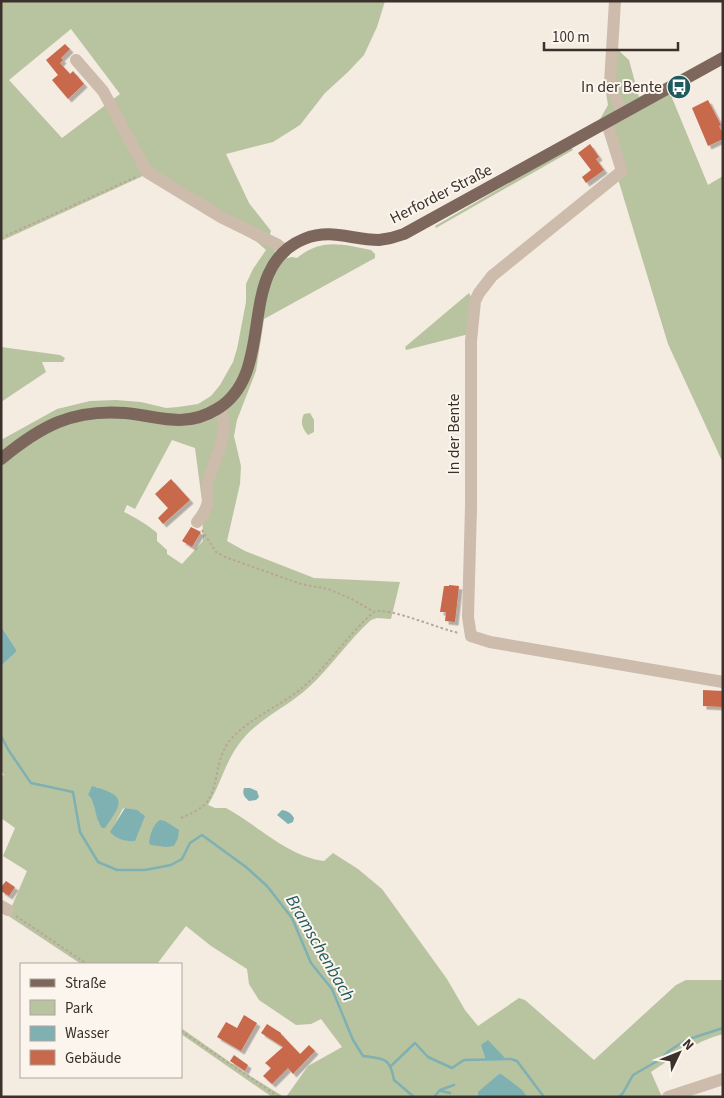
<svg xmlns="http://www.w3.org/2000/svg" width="724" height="1098" font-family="'Source Sans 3',sans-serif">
	<defs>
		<filter id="shadow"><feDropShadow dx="3.5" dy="3.5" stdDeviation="0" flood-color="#0004"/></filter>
	</defs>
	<rect width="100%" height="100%" fill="#f4ebe1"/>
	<path fill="#b8c4a0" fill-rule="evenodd" d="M1 1H385L377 27 364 55 348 72 325 93 300 125 273 142 226 154 249 203 271 231 269 237 275 251 288 258 292 257 297 258C321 238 342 244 371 250L375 254V258L264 319 256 371 237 420 234 436 241 466 240 484 227 541 245 551 314 578 400 582 391 619 377 618 371 620C348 641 331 667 308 688 287 707 260 718 242 740 226 759 221 784 208 805L215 808H226C259 826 287 856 324 861L333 853 358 869 382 889 447 979 465 1010 478 1026 519 998 525 1000 594 1060 676 985 686 980H723V1034C696 1041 674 1057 651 1072L662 1097H528L520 1089 500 1073 477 1094V1097H286L308 1066 342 1047 321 1019 311 1024 296 1025 259 1000 249 984 247 969 211 946 186 926 157 964H81L1 911 11 908 27 871 3 856 15 828 1 818V776L4 775 1 770V666L17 651 1 626V440L57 409 90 401 116 400 141 402 166 408 178 407 198 404 211 396 220 385 233 362 237 349 246 302V284L253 269 266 250 257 242 145 175 1 241ZM71 29 120 94 62 138 9 80ZM172 440 195 448 202 501 203 541 182 564 167 554V550L157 541V533C151 527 133 516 124 512L127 505 135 509ZM97 787 101 790 99 824 94 803 88 795ZM124 808 134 810 111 832 122 810Z
		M617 49 629 60 639 97 723 51V64L670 93 708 185 723 176V463L668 344 618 179 626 174 599 121 608 105 605 87Z
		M571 147 573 150 436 228 435 226Z
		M469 293 473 300 469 334 406 350 405 347Z
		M1 347 60 355 65 358 63 362H42L46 372 1 402Z
		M310 413 314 420V432L308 435C302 428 300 422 304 414Z
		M181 1028 244 1072 284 1097H272L181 1034Z"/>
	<path fill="#7fb0b2" d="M1 626 17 651 1 666Z
		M92 786C126 796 124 801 105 828H102C94 818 97 804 88 795Z
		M244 788H250L257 791 259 797 256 800 249 801C244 797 242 794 244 788Z
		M125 808 137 810 145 816 135 841C127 842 116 839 110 832Z
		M282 810C288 811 291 813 294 818L293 822 288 824 277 815Z
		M160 820 165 821 179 830 178 838 174 846 166 847 151 845 149 843C150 835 153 824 160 820Z
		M488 1040 504 1057 503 1059 486 1060 481 1045Z
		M500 1073 521 1089 528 1097H477L478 1092Z"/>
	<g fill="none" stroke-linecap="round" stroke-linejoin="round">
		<path stroke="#7fb0b2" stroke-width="2.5" d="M1 736 9 751 31 783 73 792 80 832 98 862 117 870H145L171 865 182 859 190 843 202 835 246 867 267 886 292 918 311 963 332 989 353 1040 363 1056C384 1059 390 1057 394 1080L414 1097
			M391 1066 415 1043 428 1057 452 1068 464 1060 511 1059 517 1061 544 1097
			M441 1091 450 1093
			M434 1097 440 1090 454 1085
			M619 1097 623 1093 633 1075 661 1059 669 1051 686 1040 723 1028"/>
	</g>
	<path fill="#c8694b" filter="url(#shadow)" d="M65 44 70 49 61 58 63 60 60 63 70 74 73 71 84 84 68 99 52 80 58 75 46 60Z
		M708 100 721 125 719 126 723 134V139L708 146 692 108Z
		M590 144 599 157 596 159 604 170 586 183 582 177 591 170 578 153Z
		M171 479 190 500 163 524 158 518 168 508 155 494Z
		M191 527 201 532 192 547 182 541Z
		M449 585 459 586 455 622 445 621 446 612H440L444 586H449Z
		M703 690 723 691V707L703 706Z
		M6 881 15 887 9 896 1 891V887Z
		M244 1015 257 1023 241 1051 217 1037 226 1022 237 1028Z
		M267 1024 281 1033V1034L300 1054 309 1045 315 1051 293 1074 288 1068 272 1084 263 1076 271 1068 265 1063 283 1047 261 1033Z
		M234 1055 248 1065 245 1071 230 1061Z"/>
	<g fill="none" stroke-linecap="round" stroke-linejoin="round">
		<path stroke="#b9a596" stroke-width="2" stroke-dasharray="2.5 2.5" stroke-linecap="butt" d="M1 238 138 176
			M202 530 216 552 225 557 301 584 328 589 352 599 374 612C387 606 442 630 459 633
			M181 818C190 814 200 810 207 802 219 786 215 757 231 739 251 717 281 706 303 687 329 665 348 634 374 612
			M16 916 87 964
			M181 1031 279 1097"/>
		<path stroke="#cdbbac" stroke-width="12" d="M615 1 610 83 616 99 623 114
			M76 60 103 91 147 172 221 217 278 245 285 251
			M607 123 622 171 492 276 479 293 475 301 471 341V507L468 617 471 636 490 642 723 682
			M197 522C202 516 207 509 208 501 208 495 207 489 208 482 214 458 232 432 219 408
			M1 906 8 910
			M668 1097 723 1079"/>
		<path stroke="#7d675c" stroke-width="12" d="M1 459C41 426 72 409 125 413 159 416 184 429 217 409 279 372 233 268 304 239 332 228 351 240 379 240 388 239 396 237 404 234L723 58"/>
	</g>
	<defs>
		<g id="bus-disc" transform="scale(1.25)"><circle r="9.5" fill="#1f5a5e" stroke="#fbf5ee"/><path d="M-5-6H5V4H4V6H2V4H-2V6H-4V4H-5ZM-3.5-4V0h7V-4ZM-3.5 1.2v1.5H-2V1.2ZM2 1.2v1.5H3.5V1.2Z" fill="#fff"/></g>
	</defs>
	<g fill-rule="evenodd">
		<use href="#bus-disc" x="679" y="87"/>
	</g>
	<g text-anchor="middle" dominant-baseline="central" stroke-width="4" stroke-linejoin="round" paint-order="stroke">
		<g font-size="16" fill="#3b302b" stroke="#fbf5ee" text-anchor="end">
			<text x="662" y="87">In der Bente</text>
		</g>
		<g font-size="16" fill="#3b302b" stroke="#fbf5ee">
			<text transform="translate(441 194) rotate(-27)">Herforder Straße</text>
			<text transform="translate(454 434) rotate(-90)">In der Bente</text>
		</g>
		<g font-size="18" font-style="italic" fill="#1f5a5e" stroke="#fbf5ee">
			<text transform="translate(320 948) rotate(60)">Bramschenbach</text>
		</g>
	</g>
	<rect width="724" height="1098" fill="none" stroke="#3b302b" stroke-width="5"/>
	<rect x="20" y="963" width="162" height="115" fill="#fbf5ee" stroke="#aea6a0"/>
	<rect x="30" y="979" width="25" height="8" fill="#7d675c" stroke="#aea6a0"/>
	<text x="65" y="988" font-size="15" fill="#3b302b">Straße</text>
	<rect x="30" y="1000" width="25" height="15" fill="#b8c4a0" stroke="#aea6a0"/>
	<text x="65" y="1013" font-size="15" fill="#3b302b">Park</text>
	<rect x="30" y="1026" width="25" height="15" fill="#7fb0b2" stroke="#aea6a0"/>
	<text x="65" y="1038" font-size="15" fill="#3b302b">Wasser</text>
	<rect x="30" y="1050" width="25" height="15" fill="#c8694b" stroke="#aea6a0"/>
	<text x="65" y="1063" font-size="15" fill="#3b302b">Gebäude</text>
	<g transform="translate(679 1053) rotate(47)" stroke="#fbf5ee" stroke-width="4" paint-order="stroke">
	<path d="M0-4L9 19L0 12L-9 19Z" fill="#3b302b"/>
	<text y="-8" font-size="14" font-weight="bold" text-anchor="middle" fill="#3b302b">N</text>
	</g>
	<path d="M544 42v8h134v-8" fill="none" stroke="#3b302b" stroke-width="2.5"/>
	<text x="552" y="42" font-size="15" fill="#3b302b" stroke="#fbf5ee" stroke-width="4" paint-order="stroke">100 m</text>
</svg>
